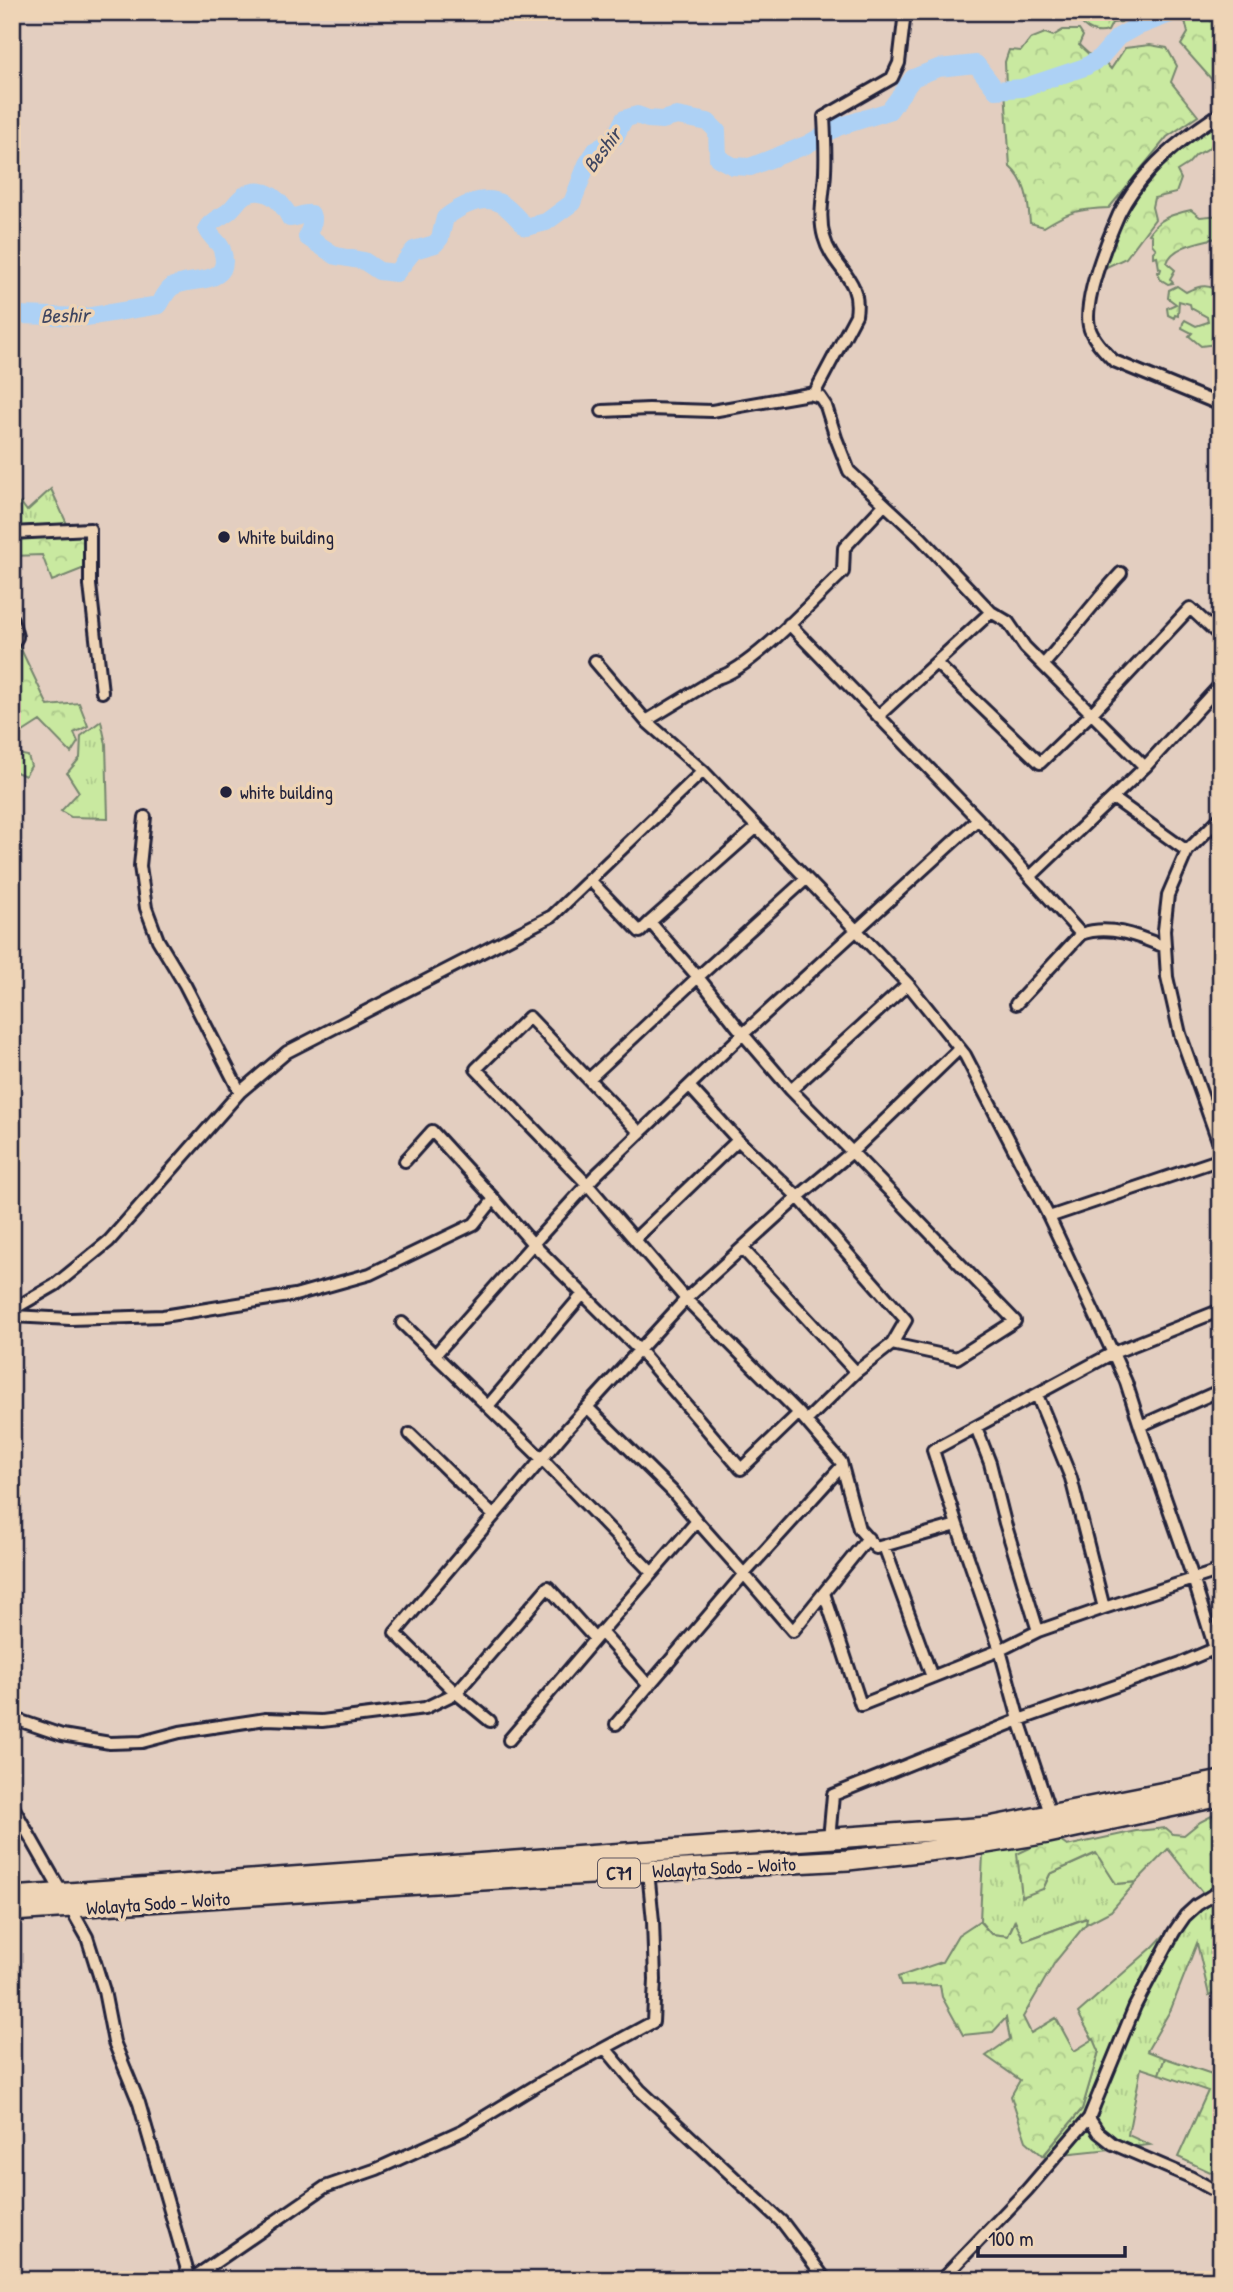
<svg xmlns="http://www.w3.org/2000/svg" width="1233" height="2292" font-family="'Patrick Hand',sans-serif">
	<defs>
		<pattern id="grass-tufts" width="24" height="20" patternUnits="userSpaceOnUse" patternTransform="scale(1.75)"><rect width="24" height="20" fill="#c9e9a0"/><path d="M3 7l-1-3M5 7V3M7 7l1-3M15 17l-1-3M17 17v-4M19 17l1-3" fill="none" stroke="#acc88b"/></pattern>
		<pattern id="forest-crowns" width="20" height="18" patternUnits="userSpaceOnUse" patternTransform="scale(1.75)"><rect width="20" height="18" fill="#c9e9a0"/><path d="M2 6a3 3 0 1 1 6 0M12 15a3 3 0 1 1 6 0" fill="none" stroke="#acc88b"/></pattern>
	</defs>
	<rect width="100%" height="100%" fill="#e3cec0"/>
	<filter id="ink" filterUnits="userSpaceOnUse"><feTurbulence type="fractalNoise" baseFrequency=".0143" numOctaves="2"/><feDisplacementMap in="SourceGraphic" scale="14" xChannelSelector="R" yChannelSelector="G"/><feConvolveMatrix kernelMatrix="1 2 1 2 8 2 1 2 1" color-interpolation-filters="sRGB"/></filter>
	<g filter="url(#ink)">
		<path fill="url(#grass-tufts)" stroke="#76866e" stroke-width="2" d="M51 489 68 526 12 529V510L21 503 27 511Z
			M101 721 106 744 108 818 71 817 61 811 79 792 67 773 80 758 81 736Z
			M1038 1825 1019 1876 1022 1885 1043 1889 1050 1874 1097 1853 1116 1884 1136 1882 1111 1911 1086 1924V1918L1024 1941 1014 1922 1008 1936 991 1934 980 1921 984 1831Z
			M1221 1884V1990L1209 1995 1197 1943 1171 2009 1147 2051 1165 2058 1159 2074 1141 2068 1128 2135 1150 2145 1043 2156 1082 2109 1099 2051 1078 2013 1153 1947 1203 1893Z"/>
		<path fill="url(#forest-crowns)" stroke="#76866e" stroke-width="2" d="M1075 12H1129L1121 22 1112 23 1108 31C1093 36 1080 26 1075 12Z
			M1183 12H1221V90L1181 45 1188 33Z
			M1063 30H1079L1083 36 1079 45 1094 59C1075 73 1030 88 1006 87L1005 62 1009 50 1021 51 1030 39 1045 33 1053 36Z
			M1150 45 1167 48 1177 66 1171 82 1198 116 1167 137 1109 208C1081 209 1069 211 1044 227L1030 223C1028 201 1027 182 1010 167L1005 89 1024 91 1104 61 1111 69 1125 48Z
			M1212 119 1221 125V137L1206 150 1196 155 1188 164 1177 171 1181 179 1176 193 1154 198 1152 207 1155 219 1126 258 1102 269 1122 212 1152 169Z
			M1191 210 1200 217 1221 215V242L1216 238C1200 242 1172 246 1167 263L1175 270 1170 279 1173 283 1168 284 1160 279 1158 272H1160L1161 269 1159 268 1157 256 1153 257V252L1156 249 1152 244V235L1149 234C1159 218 1173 214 1191 210Z
			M1177 286 1186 292C1212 279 1221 289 1221 315 1221 326 1221 334 1216 344L1201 346 1189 336 1192 333 1182 328 1183 323 1185 320 1196 326 1208 322 1207 317 1191 308 1190 304 1179 301 1178 316 1175 315 1174 318 1168 315 1167 308 1176 304 1168 298 1169 290Z
			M87 531V567L52 581 42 555 12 556V535Z
			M18 643 48 706 79 703 88 726 74 733 78 742 71 753 40 721 12 739V653Z
			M12 753 28 756 31 766 25 776 12 770Z
			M1221 1811V1884L1203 1893 1168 1849 1136 1882 1116 1884 1096 1853 1050 1874 1043 1889 1022 1897 1017 1854 1030 1848 1038 1825 1067 1846 1136 1831 1166 1828 1173 1834 1184 1835 1200 1822Z
			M1087 1918 1086 1924 1055 1962 1023 2017 1031 2033 1056 2018 1074 2051 1094 2039 1099 2051 1082 2109 1043 2156 1026 2141 1011 2096 1020 2080 986 2056 1010 2039 1006 2018 993 2032 963 2035 942 1997 940 1985 901 1986 898 1977 942 1962 958 1935 979 1921 991 1934 1008 1936 1015 1921 1024 1941Z
			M1165 2058 1221 2077V2177L1178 2157 1208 2091 1159 2074Z"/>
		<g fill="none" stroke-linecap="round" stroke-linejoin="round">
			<path stroke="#add1f5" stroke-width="18" d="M12 309 20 315 86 317 159 305C163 299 166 291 172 287 188 276 234 288 222 250 220 242 211 239 207 228 212 219 222 217 229 211 235 206 240 197 245 195 266 184 282 202 290 218 298 218 303 212 311 214L313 221 307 237 336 256 364 261 379 271 396 273 414 250 435 244 440 238 445 218C459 207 484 193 502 204 510 209 519 220 526 227L546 222 572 203 587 164 596 150 615 137 624 119 637 115 648 119 662 120 677 116 708 122 717 131 718 158 733 166 750 167 806 145 838 127 889 111 913 78 938 68 976 64 996 90 1022 88 1085 67 1100 58 1118 37 1136 27 1175 12"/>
			<g stroke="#22223b" stroke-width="16">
				<path id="street" d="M1221 113C1195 130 1171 147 1150 170 1139 182 1126 200 1119 214 1108 239 1079 308 1091 332 1096 343 1106 353 1114 361L1221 405
					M814 394 856 315C862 277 833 270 824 237 818 215 824 194 825 172 826 154 825 135 824 117L892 78 899 63 905 12
					M602 411 649 409 712 411 809 394 820 397 826 406 836 438 849 471 921 538 991 612 1008 622 1025 647 1145 767 1030 877
					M12 533 90 529V585L102 692
					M12 619 17 637 12 645
					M789 624 978 819 1081 934
					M936 663 1040 763 1092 713 1190 608 1221 637
					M1043 665C1070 635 1093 603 1121 573
					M878 716 991 612
					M646 721 717 678C753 668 814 599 843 572L844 548 884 505
					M1145 767 1221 684
					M1113 798 1187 851 1168 895 1164 930 1167 977 1180 1034 1221 1149
					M145 817 140 866 146 908 158 940 185 985 240 1092
					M1187 851 1221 817
					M589 879 640 932 650 922 698 977 806 879
					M650 922 757 827
					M908 984 965 1055 1049 1217 1221 1159
					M1016 1004 1081 934C1110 924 1138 936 1165 947
					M589 1079 698 977 743 1034 978 819
					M791 1090 852 1152 798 1197 686 1299 568 1428 395 1633 456 1693 548 1587 595 1639 697 1521 744 1574 793 1631 868 1538
					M738 1140 798 1197 906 1320 892 1344
					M405 1161 432 1131 494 1199
					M635 1239 738 1140 689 1086
					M742 1248 856 1372 892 1344 957 1358 1015 1321 852 1152 959 1049
					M12 1310 55 1285 109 1241 240 1092 287 1052 552 916 703 771 646 721 595 661
					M12 1316 70 1319 163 1316 295 1295 370 1274 474 1224 494 1199 533 1244 595 1176 743 1034 791 1090 908 984 703 771
					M402 1323 542 1459 652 1573
					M435 1355 533 1244 639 1350 741 1469 799 1413 686 1299 587 1184 476 1069 529 1017 640 1133
					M1221 1390 1140 1426 1193 1578 1221 1668
					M1037 1395 1071 1478 1104 1608 1038 1631
					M488 1406 583 1294
					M587 1407 672 1491 697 1521
					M799 1413 841 1462 859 1529 876 1548 957 1525 933 1450 1113 1353 1049 1217
					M806 1421 856 1372
					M1140 1426 1126 1382 1113 1353 1221 1310
					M976 1427 990 1463 1005 1523 1038 1631 1000 1650 1019 1720 1181 1663 1221 1646
					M410 1434 494 1516
					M824 1593 861 1705 932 1677 884 1546
					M1104 1608 1221 1570
					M601 1632 649 1686
					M932 1677 1000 1650 957 1525
					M12 1718 62 1735 110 1743 142 1742 180 1732 266 1719 322 1721 425 1708 456 1693 490 1721
					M616 1724 744 1574 842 1466
					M509 1740 595 1639
					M12 1805 87 1937 104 1991 114 2042 139 2103 190 2280 325 2187 377 2169 463 2130 542 2082 653 2022 655 1980 653 1921 648 1871
					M829 1839 833 1795 1019 1720 1052 1819
					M605 2048 640 2090 783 2223 826 2280
					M1089 2118 1098 2132 1113 2144 1190 2177 1221 2194
					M941 2280 1027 2190 1089 2118 1135 2006 1174 1932 1185 1916 1197 1905 1221 1890"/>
			</g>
			<g stroke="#22223b" stroke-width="24">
				<path id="highway" d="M12 1897 989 1827 1221 1781
					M12 1911 465 1881 848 1860 962 1847 1048 1833 1221 1796"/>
			</g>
			<use href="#street" stroke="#eed4b6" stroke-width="10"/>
			<use href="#highway" stroke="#eed4b6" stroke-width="19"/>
		</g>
	</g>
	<g fill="#22223b" stroke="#eed4b6" stroke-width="2.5">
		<circle cx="224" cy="537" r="7"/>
		<circle cx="226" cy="792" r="7"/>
	</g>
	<g text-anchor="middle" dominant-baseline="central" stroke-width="7" stroke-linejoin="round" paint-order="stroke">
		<rect fill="#eed4b6" stroke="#5f5760" stroke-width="2" x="598" y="1858.5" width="42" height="29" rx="5"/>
		<g font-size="18" font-weight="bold" fill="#22223b">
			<text x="619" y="1873">C71</text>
		</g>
		<g font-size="19" fill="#22223b" stroke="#eed4b6" text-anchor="start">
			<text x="238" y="537">White building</text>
			<text x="240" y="792">white building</text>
		</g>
		<g font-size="19" fill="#22223b" stroke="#eed4b6">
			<text transform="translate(724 1867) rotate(-3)">Wolayta Sodo - Woito</text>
			<text transform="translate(158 1903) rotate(-4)">Wolayta Sodo - Woito</text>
		</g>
		<g font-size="21" font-style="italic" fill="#3e4560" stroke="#eed4b6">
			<text transform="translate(602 150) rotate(-53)">Beshir</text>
			<text transform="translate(65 315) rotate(-1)">Beshir</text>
		</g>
	</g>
	<rect width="1233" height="2292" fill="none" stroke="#eed4b6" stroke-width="42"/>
	<rect x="21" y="21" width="1191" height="2250" fill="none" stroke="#22223b" stroke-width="2.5" filter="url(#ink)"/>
	<path d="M978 2246v10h147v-10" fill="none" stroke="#22223b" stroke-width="3.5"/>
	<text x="988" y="2246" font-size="21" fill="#22223b" stroke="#eed4b6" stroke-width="5" paint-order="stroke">100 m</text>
</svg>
